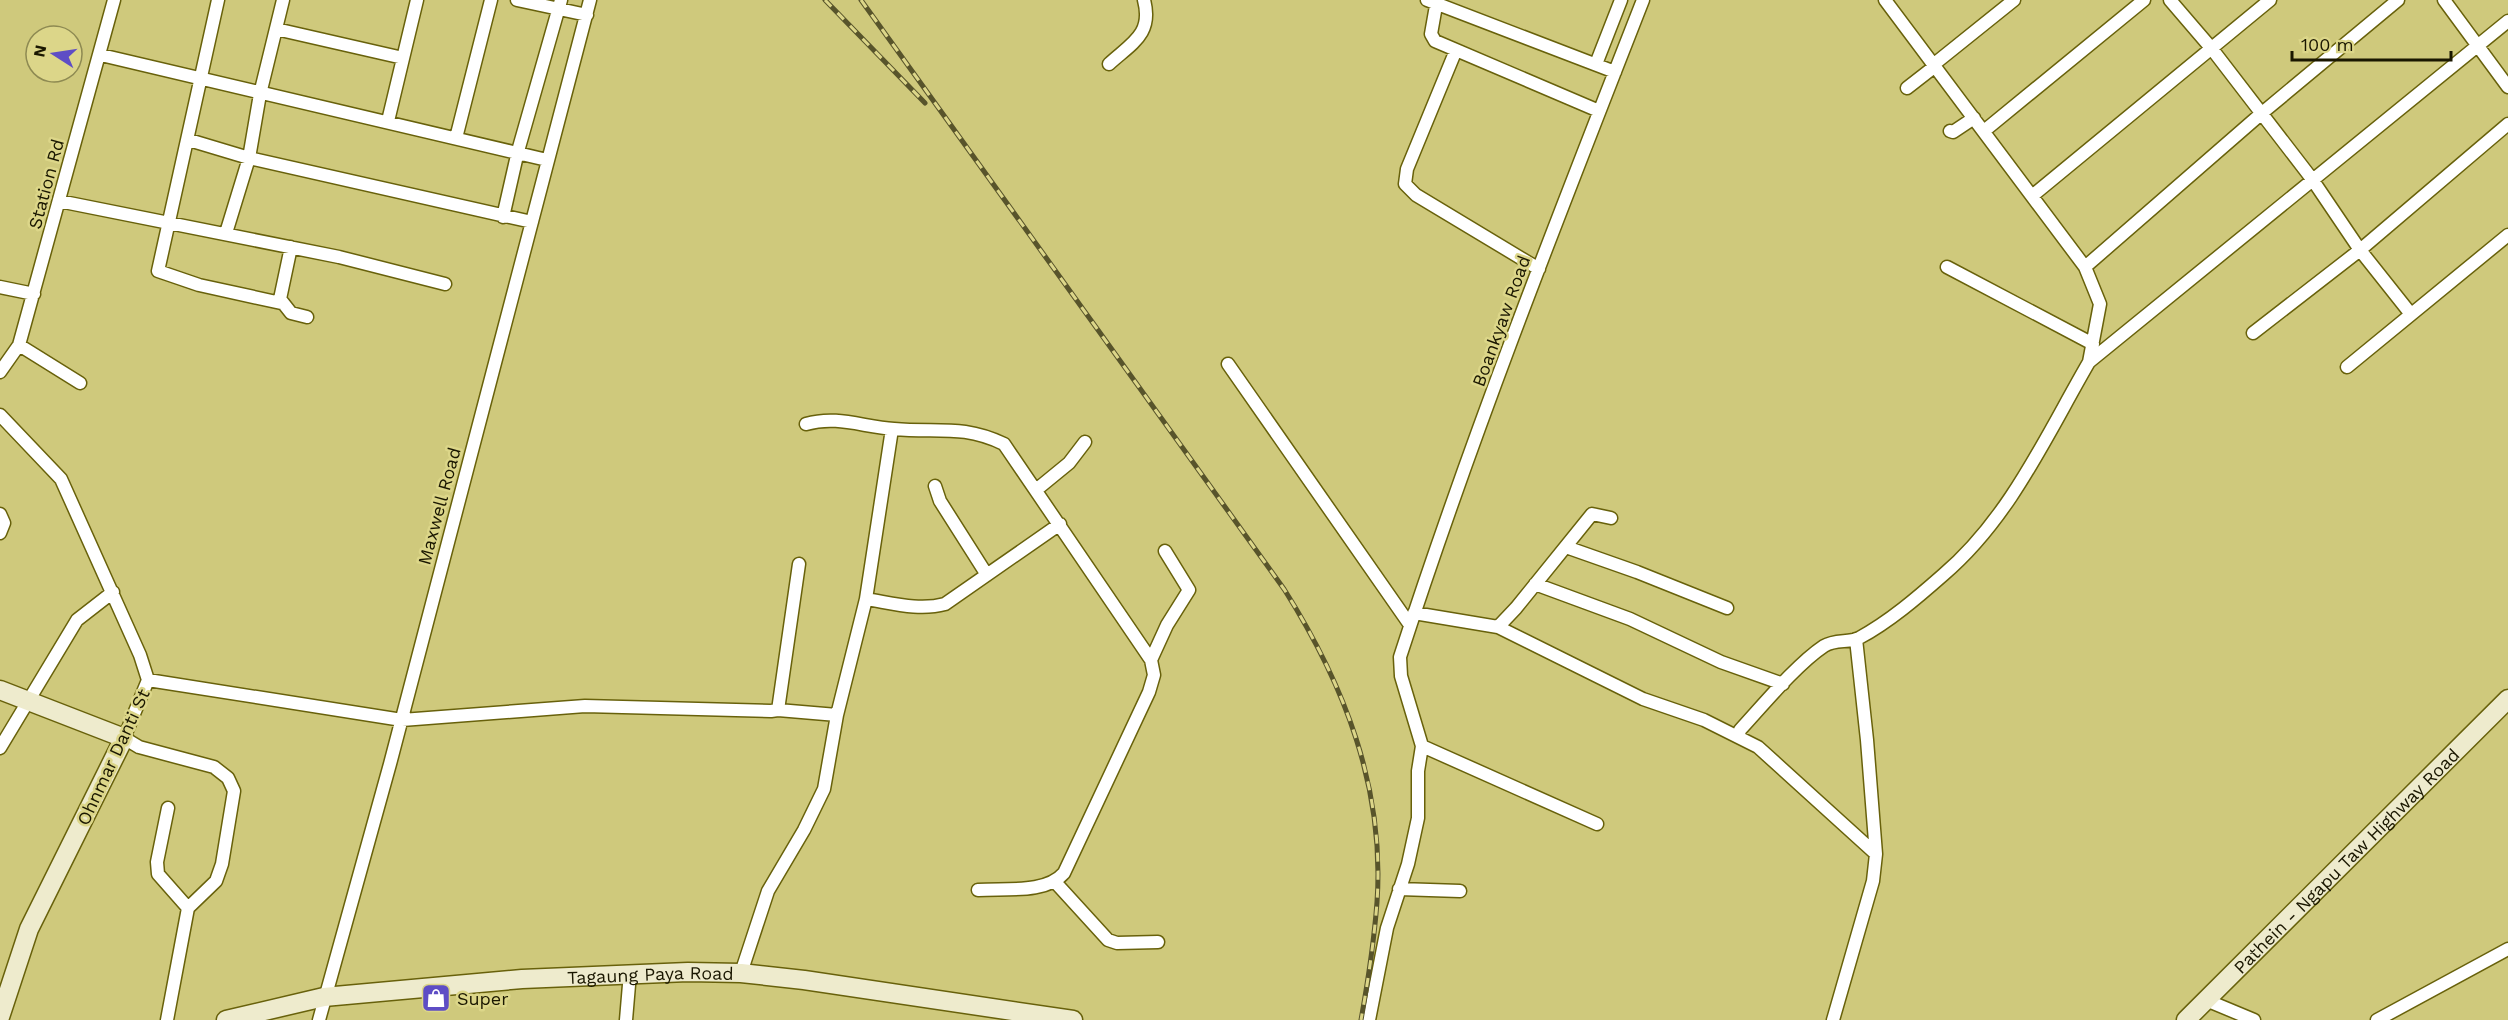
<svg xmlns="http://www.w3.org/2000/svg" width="2508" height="1020" font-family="'Work Sans',sans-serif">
	<rect width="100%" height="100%" fill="#cfc97c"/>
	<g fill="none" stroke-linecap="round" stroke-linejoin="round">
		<g stroke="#68610b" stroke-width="15">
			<path id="street" d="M218 0 158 271 199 285 281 303
				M517 0 587 15
				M1427 0 1615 72
				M1437 0 1431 34 1435 41 1599 111
				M2170 0 2212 49 2312 179 2360 250 2410 313
				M2444 0 2508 87
				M276 29 403 58
				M1456 50 1407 169 1405 184 1416 195 1539 269
				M101 55 547 160
				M1109 64C1132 43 1153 34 1144 0
				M1596 64 1621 0
				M1933 65 2014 0
				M1907 88 1934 67
				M388 121 417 0
				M1950 131 1953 132 1974 118
				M1984 131 2144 0
				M456 138 491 0
				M189 140 249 158 532 222
				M2032 196 2270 0
				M59 201 339 257 445 284
				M503 217 518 151 561 0
				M226 233 249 158 260 94 283 0
				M291 247 280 299 291 313 307 317
				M1947 267 2093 344
				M2085 267 2262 113 2398 0
				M0 287 34 294
				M2253 333 2360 250 2508 124
				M19 345 80 383
				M2089 362 2508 21
				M1228 364 1410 625
				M2347 367 2508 235
				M0 372 19 345 114 0
				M0 415 61 479 140 655 148 680 124 738 139 747 214 767 228 778 234 791 222 864 216 881 188 908 167 1020
				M806 424C837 415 863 427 894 429 937 433 962 424 1004 444L1151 660 1154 675 1149 692 1064 873C1046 894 1005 888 978 890
				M935 486 940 501 987 575
				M1036 490 1069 463 1085 442
				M0 514 4 523 0 533
				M1566 547 1637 572 1727 608
				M1535 584 1630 619 1721 662 1783 684
				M866 599C892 603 919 611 945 604L1060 524
				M1414 613 1498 627 1643 699 1704 720 1758 747 1876 854
				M1498 627 1516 608 1592 514 1611 518
				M1151 660 1167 625 1189 590 1165 551
				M148 680 402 720 585 706 771 711 778 710 799 564
				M778 710 837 715
				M1738 737 1740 730C1763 705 1797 664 1824 646 1835 639 1849 643 1859 638 1889 622 1918 597 1943 575 2010 518 2046 436 2089 362L2100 304 2085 267 1885 0
				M1422 746 1597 824
				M0 748 77 620 113 592
				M168 808 157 862 158 874 188 908
				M1056 883 1108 940 1117 943 1158 942
				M1399 889 1460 891
				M741 973 768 891 804 830 824 789 837 715 866 599 892 429
				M2206 1000 2254 1020
				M319 1020 390 764 590 0
				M626 1020 630 973
				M1369 1020 1387 928 1408 864 1418 818V771L1422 746 1401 676 1400 657C1472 435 1558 217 1643 0
				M1833 1020 1873 881 1876 854 1867 740 1856 639
				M2377 1020 2508 949"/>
		</g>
		<g stroke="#68610b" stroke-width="21">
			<g id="secondary">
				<path d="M0 690 124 738 29 929 0 1017"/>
				<path id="s1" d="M226 1020 324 997 522 979 688 972 741 973 804 980 1073 1020"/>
				<path id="s2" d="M2186 1020 2508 699"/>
			</g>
		</g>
		<use href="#street" stroke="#fff" stroke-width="12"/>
		<use href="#secondary" stroke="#eeebcd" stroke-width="18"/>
		<g stroke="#58542b" stroke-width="5">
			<path id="rail" d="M825 0 925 103
				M861 0 1284 589C1344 684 1385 788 1377 902 1374 942 1368 981 1361 1020"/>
		</g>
		<use href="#rail" stroke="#dcd689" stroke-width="3" stroke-dasharray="9" stroke-linecap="butt"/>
	</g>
	<defs>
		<g id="shop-square" transform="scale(1.5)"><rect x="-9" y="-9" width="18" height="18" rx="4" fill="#5e4dc5" stroke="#dcd689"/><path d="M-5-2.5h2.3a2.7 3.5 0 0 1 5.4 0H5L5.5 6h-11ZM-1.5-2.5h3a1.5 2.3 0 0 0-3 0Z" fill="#fff"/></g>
	</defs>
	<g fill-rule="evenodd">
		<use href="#shop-square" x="436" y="998"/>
	</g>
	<g text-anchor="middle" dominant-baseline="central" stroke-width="5" stroke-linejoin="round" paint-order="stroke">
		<g font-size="18" fill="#1a1700" stroke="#dcd689">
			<text transform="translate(46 184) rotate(-75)">Station Rd</text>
			<text transform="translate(1501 321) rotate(-70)">Boankyaw Road</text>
			<text transform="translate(439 506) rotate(-75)">Maxwell Road</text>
			<text transform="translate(113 757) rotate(-65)">Ohnmar Danti St</text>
			<text stroke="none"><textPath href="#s2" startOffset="226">Pathein - Ngapu Taw Highway Road</textPath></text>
			<text stroke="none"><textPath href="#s1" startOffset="428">Tagaung Paya Road</textPath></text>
		</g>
		<g font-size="18" fill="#1a1700" stroke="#dcd689" text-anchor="start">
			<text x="457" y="998">Super</text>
		</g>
	</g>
	<g transform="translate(54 54) rotate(282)"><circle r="28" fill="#dcd689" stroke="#8e8a52" stroke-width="1.5"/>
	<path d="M0-4.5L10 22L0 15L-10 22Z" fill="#5e4dc5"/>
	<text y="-9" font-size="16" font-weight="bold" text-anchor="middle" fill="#1a1700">N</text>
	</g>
	<path d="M2292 51v9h159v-9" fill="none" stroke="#1a1700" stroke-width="3"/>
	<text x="2301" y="51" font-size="18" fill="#1a1700" stroke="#dcd689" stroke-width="4.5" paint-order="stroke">100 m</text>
</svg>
